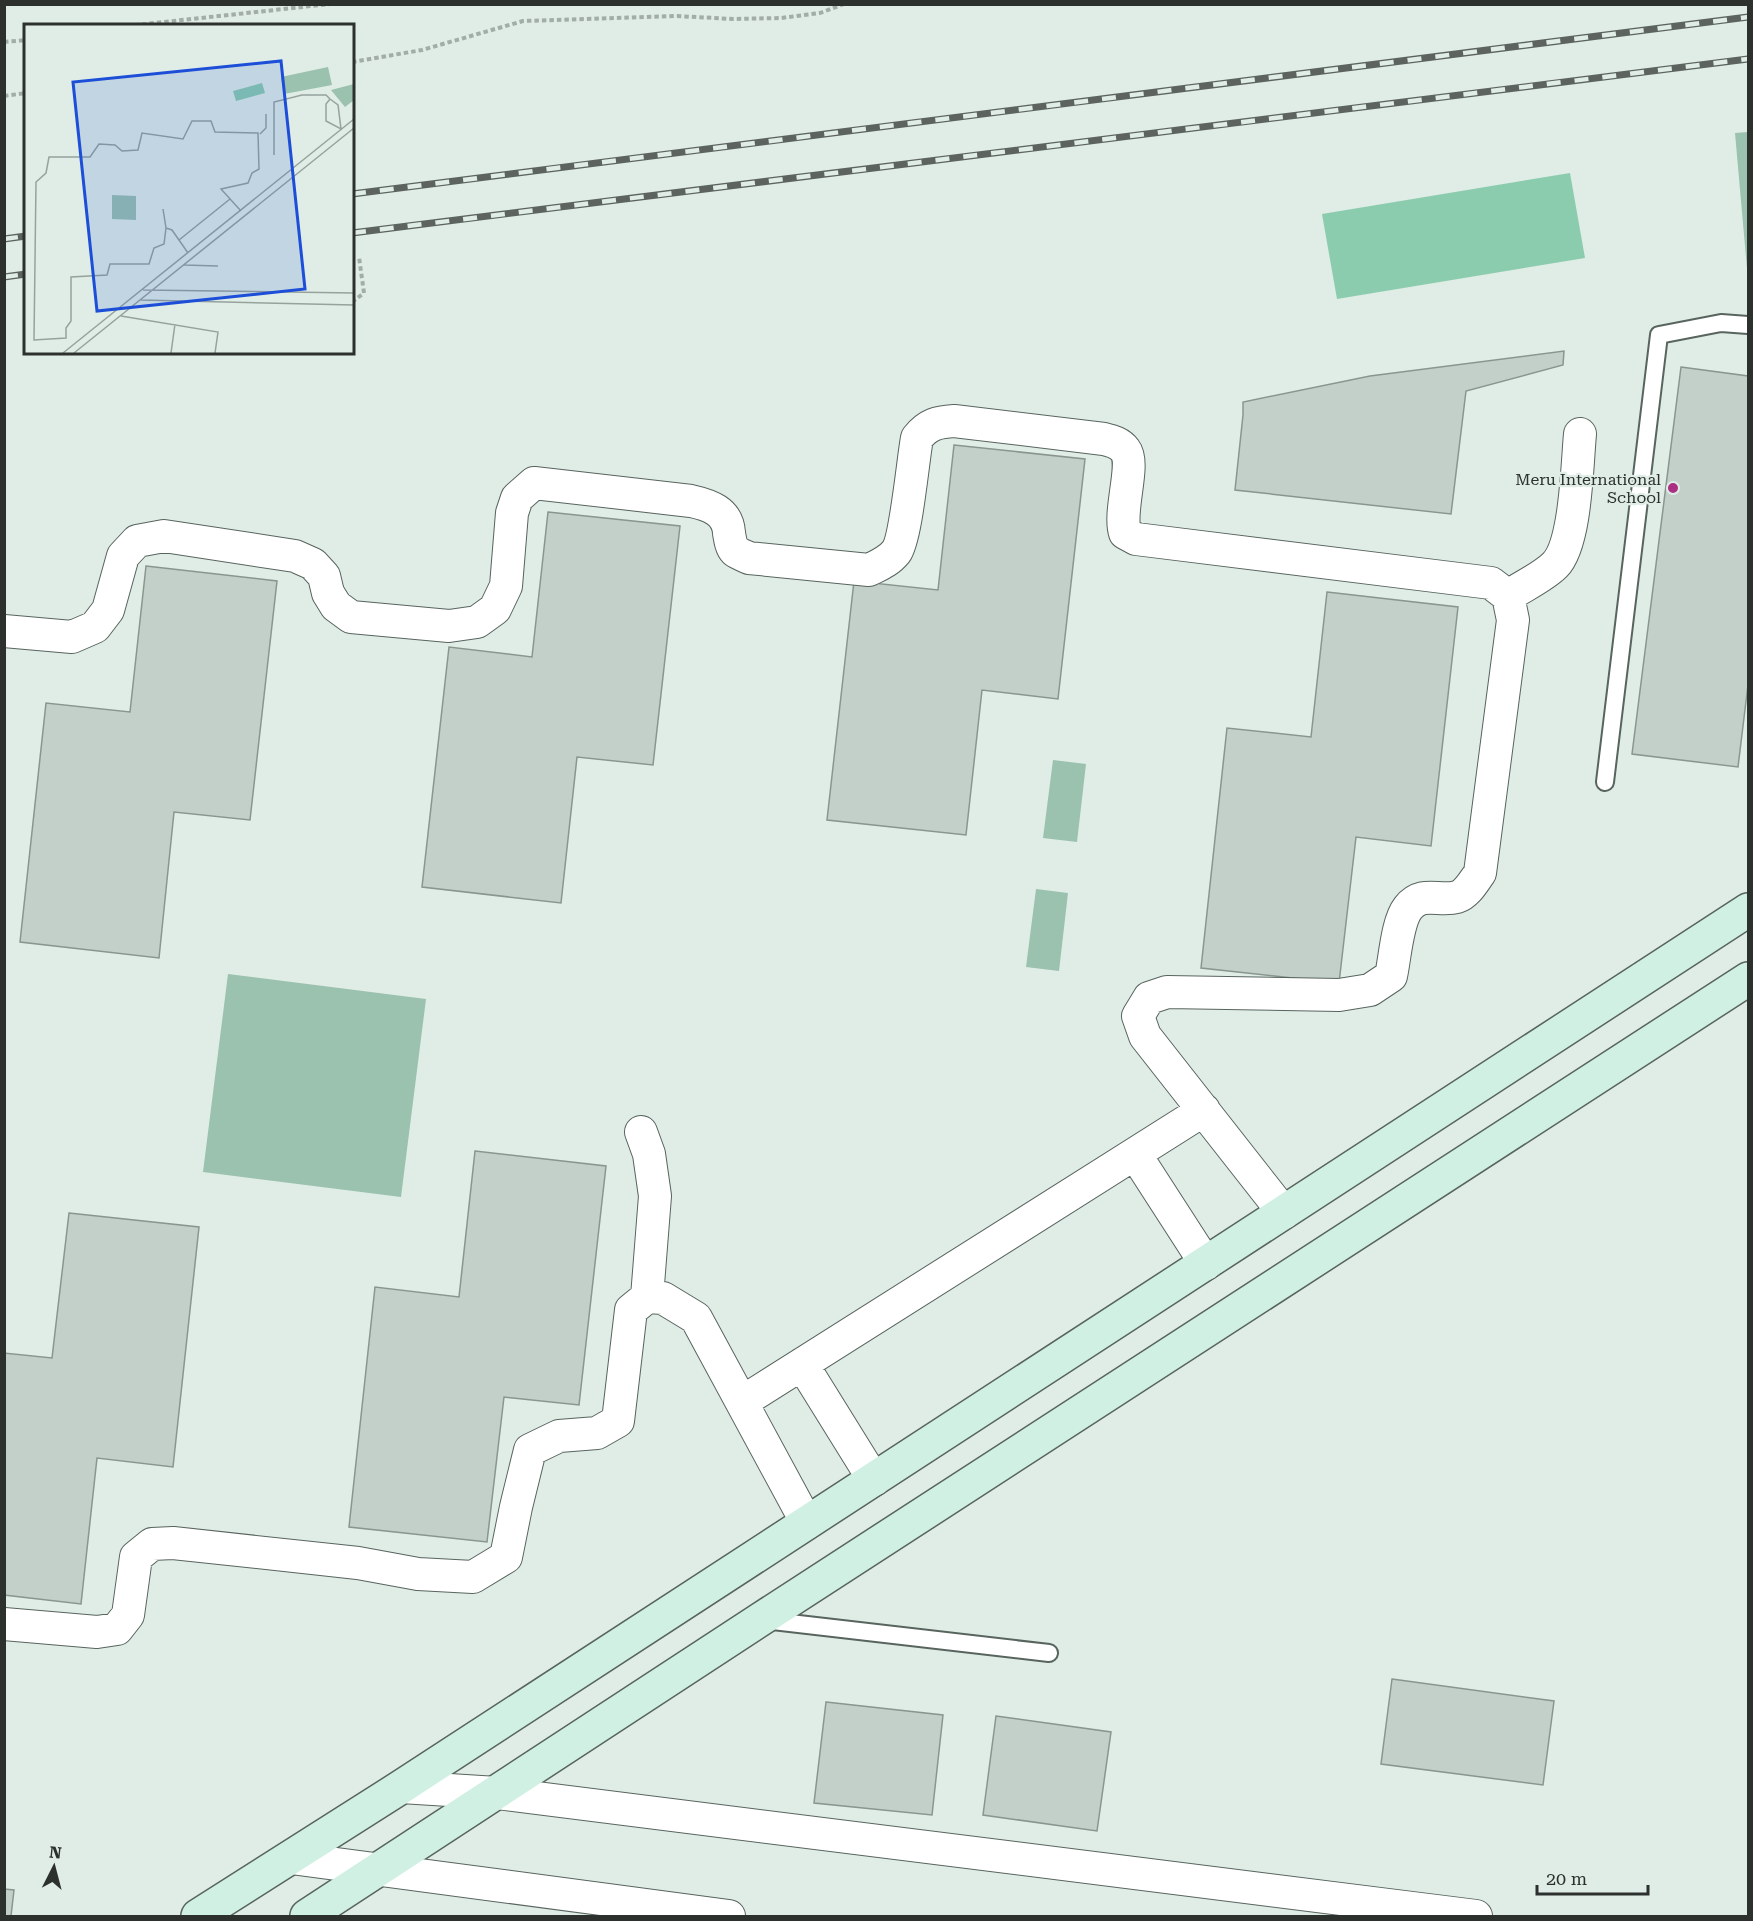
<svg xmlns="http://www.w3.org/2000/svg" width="1753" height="1921" font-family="'Roboto Serif',serif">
	<rect width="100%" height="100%" fill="#dfede6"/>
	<path fill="#9bc1af" d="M1748 132V280L1735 133Z
		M1053 760 1086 764 1077 842 1043 838Z
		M1036 889 1068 893 1059 971 1026 967Z
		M228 974 426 999 401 1197 203 1172Z"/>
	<path fill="#8cccae" d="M1570 173 1585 258 1337 299 1322 214Z"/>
	<path fill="#c3d0c9" stroke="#89968f" stroke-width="1.5" d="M1564 351 1563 365 1466 391 1451 514 1235 490 1243 415V402L1370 376Z
		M1681 367 1748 376V685L1738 767 1632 754Z
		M954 445 1085 459 1058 699 982 690 966 835 827 820 854 581 938 590Z
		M548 512 680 526 653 765 577 757 561 903 422 887 449 647 532 657Z
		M146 566 277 581 250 820 174 812 159 958 20 942 46 703 130 712Z
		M1327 592 1458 607 1431 846 1356 837 1339 983 1201 968 1227 728 1311 737Z
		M475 1151 606 1166 579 1405 504 1397 487 1542 349 1527 375 1287 459 1297Z
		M69 1213 199 1227 173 1467 97 1458 81 1604 4 1595V1353L52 1358Z
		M1392 1679 1554 1701 1543 1785 1381 1764Z
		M826 1702 943 1715 932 1815 814 1803Z
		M996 1716 1111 1732 1097 1831 983 1815Z
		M4 1889 14 1890 11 1916H4Z"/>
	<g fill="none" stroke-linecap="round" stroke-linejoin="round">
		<g stroke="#58645e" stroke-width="20">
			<path id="lane" d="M1605 782 1659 335 1721 323 1748 325
				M764 1620 1049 1653"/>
		</g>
		<g stroke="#58645e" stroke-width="34">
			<path id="street" d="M1508 596C1523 586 1543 577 1555 565 1576 544 1577 465 1580 434
				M4 631 72 637 95 627 108 610 123 556 137 541 164 536 295 556 313 564 324 576 328 593 336 606 351 617 449 626 477 622 495 609 506 586 512 513 517 498 534 483 691 501C709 505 728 511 729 533 730 539 731 547 735 551 739 554 745 556 749 558L869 570C879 565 889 561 896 552 906 539 913 459 917 438 928 424 938 422 954 421L1104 439C1112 441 1120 443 1125 450 1136 464 1118 511 1125 533L1136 539 1491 583 1508 596 1513 620 1480 873C1474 881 1467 894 1457 897 1439 902 1422 890 1408 908 1397 922 1395 958 1391 976L1370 990 1339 995 1167 992 1149 998 1138 1016 1145 1036 1284 1213
				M641 1132 649 1154 655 1196 647 1297
				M1135 1154 1206 1264
				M802 1364 874 1480
				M742 1402 1204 1110
				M4 1624 97 1632 117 1629 128 1615 136 1557 152 1544 173 1543 358 1563 418 1574 473 1577 506 1557 516 1507 530 1450 559 1436 597 1433 618 1421 631 1310 647 1297 663 1298 696 1318 807 1523
				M401 1787 497 1793 1476 1916
				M291 1858 729 1916"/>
		</g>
		<g stroke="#58645e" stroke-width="36">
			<path id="secondary" d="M198 1916 401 1787 1748 910
				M307 1916 761 1619 1748 979"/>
		</g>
		<path stroke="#a2ada7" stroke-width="4" stroke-dasharray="4.5 3" stroke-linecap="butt" d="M127 26 330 4
			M4 42 26 40
			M352 62 422 50 523 21 677 16 733 19 781 18 820 13 844 4
			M4 96 26 93
			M352 302 364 293 359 257"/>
		<use href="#lane" stroke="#fff" stroke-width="16"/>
		<use href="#street" stroke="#fff" stroke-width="32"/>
		<use href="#secondary" stroke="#cff0e2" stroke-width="33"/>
		<g stroke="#5d6460" stroke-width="7">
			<path id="rail" d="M352 194 1748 17
				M352 233 1748 59
				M4 239 26 236
				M4 277 26 274"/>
		</g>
		<use href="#rail" stroke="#dfede6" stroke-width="4.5" stroke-dasharray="14" stroke-linecap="butt"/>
	</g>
	<circle fill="#ab3084" stroke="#dfede6" stroke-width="2" cx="1673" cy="488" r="6"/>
	<g text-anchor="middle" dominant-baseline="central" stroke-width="4.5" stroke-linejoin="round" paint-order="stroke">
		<g font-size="16" fill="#2c312e" stroke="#dfede6" text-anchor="end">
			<text x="1661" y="479">Meru International<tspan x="1661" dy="18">School</tspan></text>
		</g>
	</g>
	<g transform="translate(24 24)">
		<rect width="330" height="330" fill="#dfede6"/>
		<path d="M304 43 308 61 260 70 257 53ZM330 60V76L321 83 307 66ZM88 171 112 172V196L88 195Z" fill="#9bc1af"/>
		<path d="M238 59 241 69 212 77 209 67Z" fill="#8cccae"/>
		<path fill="none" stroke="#97a29c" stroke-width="1.5" d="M306 75 314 81 317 105 302 97V80ZM236 110 242 104V90M250 131V78L278 71H302L306 75M139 185 142 204M155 216 206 175M164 229 148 206 142 204 140 220 130 224 125 240H86L83 251 47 253V297L42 304V314L10 316 12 158 22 149 25 133H66L75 120 91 121 98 127 114 126 118 109 159 115 168 97H187L191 108 234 109 235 145 228 149 224 159 197 165 217 187M160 241 194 242M119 266 330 269M117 276 330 281M97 292 194 308 191 329M39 329 330 95M50 329 330 104M147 329 151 300"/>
		<path fill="#1d4ed8" fill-opacity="0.15" stroke="#1d4ed8" stroke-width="3" d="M257 37 281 265 73 287 49 58Z"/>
		<rect width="330" height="330" fill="none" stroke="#2c312e" stroke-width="3"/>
	</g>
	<rect width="1753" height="1921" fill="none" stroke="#2c312e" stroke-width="12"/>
	<g transform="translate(54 1867) rotate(6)" stroke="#dfede6" stroke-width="4.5" paint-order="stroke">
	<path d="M0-4.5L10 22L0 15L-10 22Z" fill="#2c312e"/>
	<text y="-9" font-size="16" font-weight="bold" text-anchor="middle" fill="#2c312e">N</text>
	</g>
	<path d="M1537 1885v9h111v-9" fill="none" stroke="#2c312e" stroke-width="3"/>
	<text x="1546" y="1885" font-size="18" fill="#2c312e" stroke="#dfede6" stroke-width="4.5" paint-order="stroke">20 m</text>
</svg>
